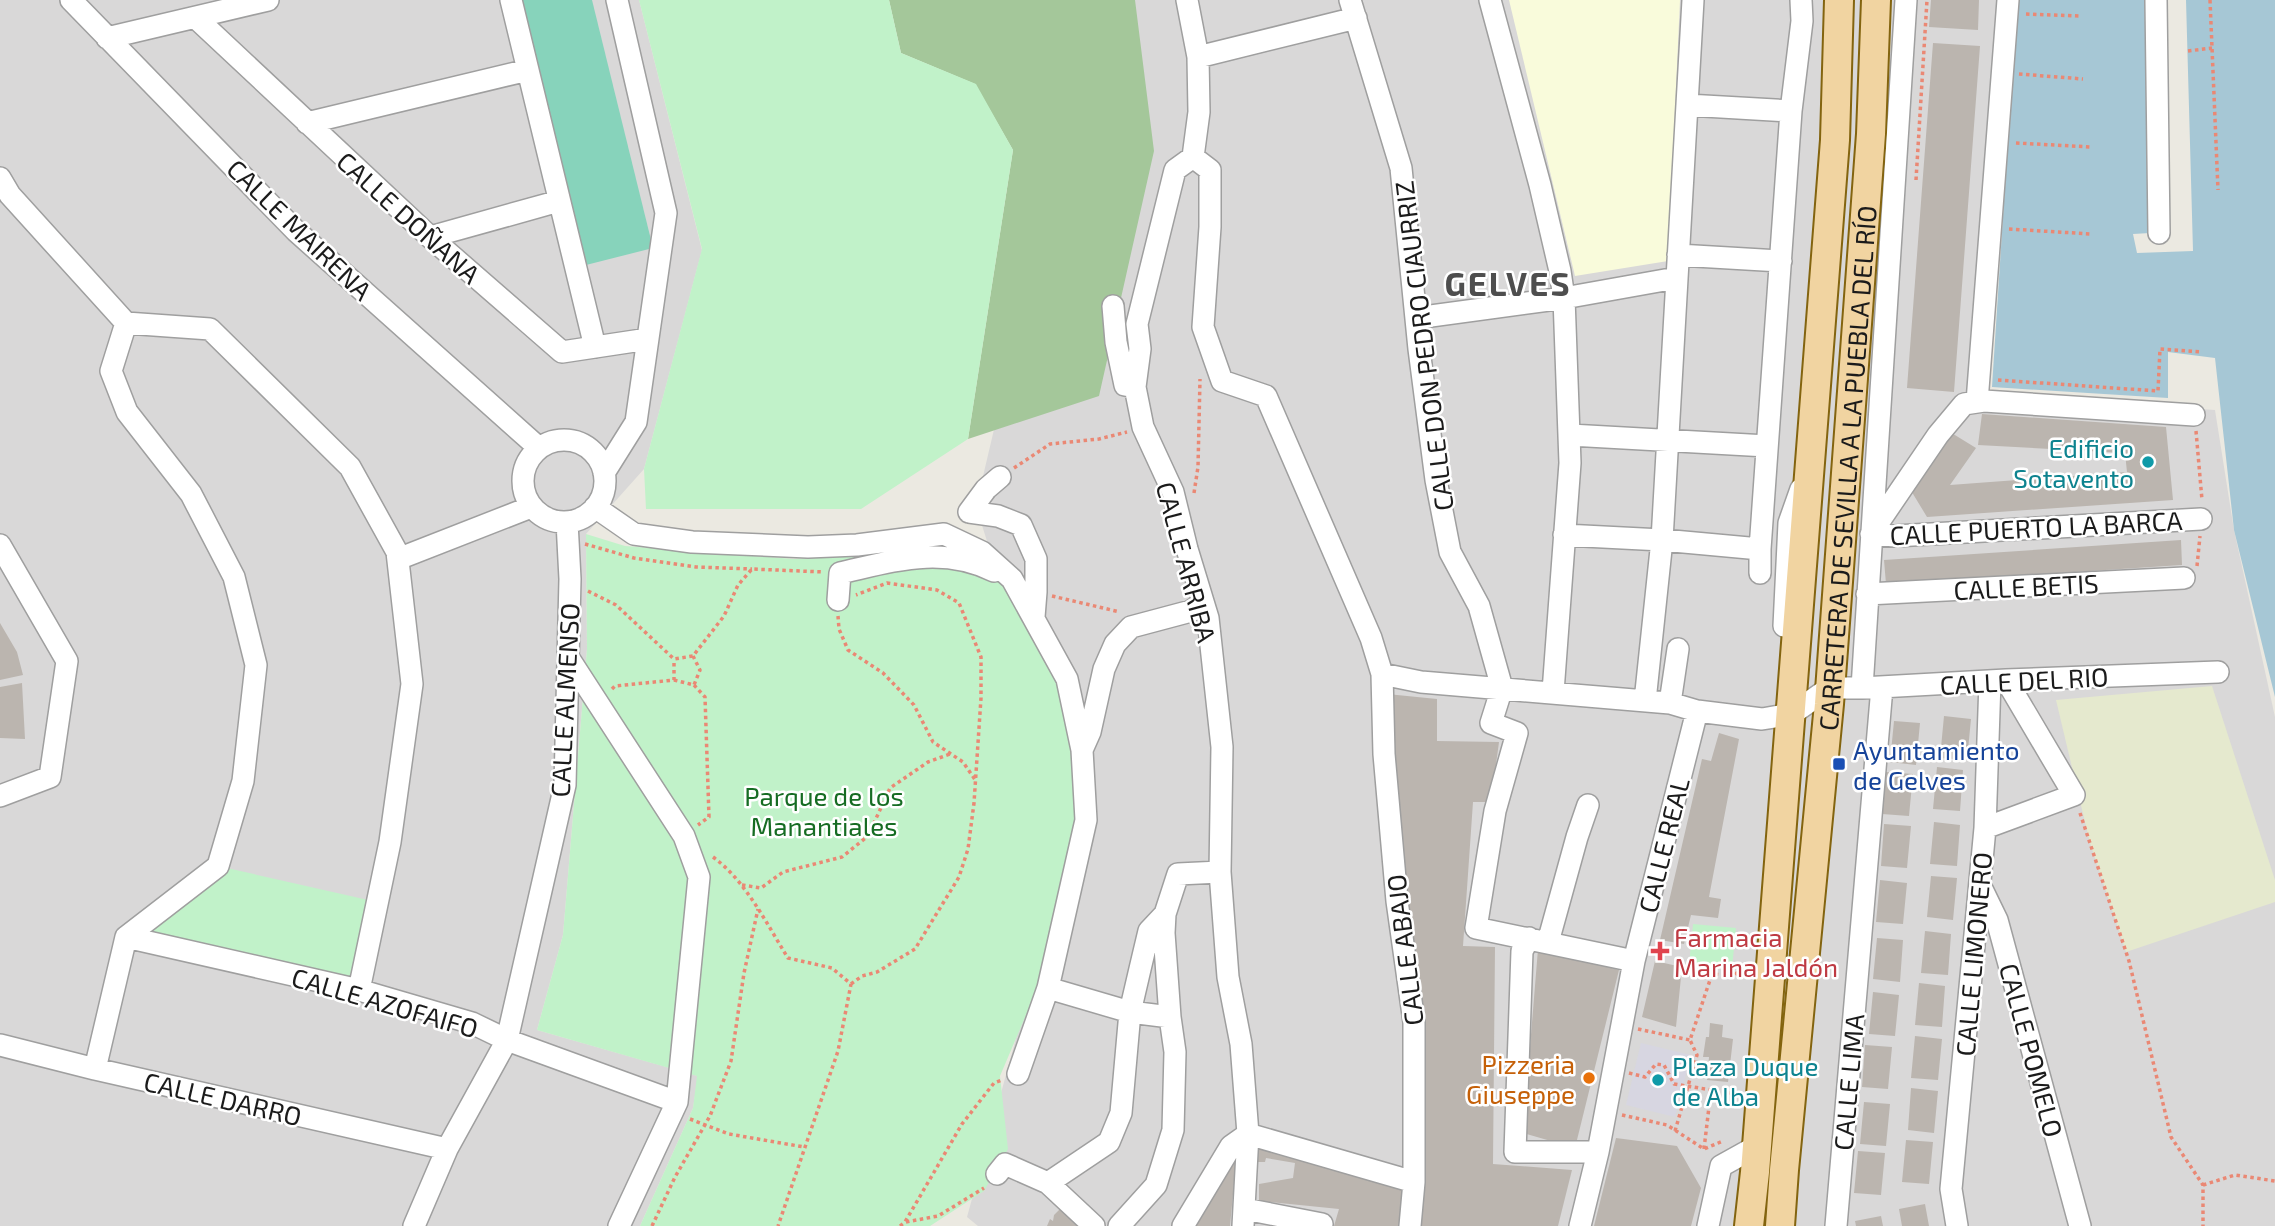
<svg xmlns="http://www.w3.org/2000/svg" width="2275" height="1226" font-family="'Exo 2',sans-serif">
	<rect width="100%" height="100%" fill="#ebe9e1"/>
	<path fill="#d9d8d8" d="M0 0H639L702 250 644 469 586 534 587 649 563 935 537 1030 698 1076 693 1108 640 1226H0Z
		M1095 0H2002L1967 391 1989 395 2215 410 2234 530 2275 717V1226H978L967 1217 1075 823 976 506Z"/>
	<path fill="#f9fbdb" d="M1509 0H1680L1668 261 1575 276Z"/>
	<path fill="#e5e9ce" d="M2212 686 2275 880V902L2126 952 2090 843 2056 700Z"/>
	<path fill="#a4c79a" d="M889 0H1135L1154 151 1099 396 968 439 1013 150 975 84 901 53Z"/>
	<path fill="#c1f2c9" d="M639 0H889L901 53 976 84 1013 150 968 439 861 509H646L644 469 702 249Z
		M586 534 625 546 794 559 883 553 940 541 967 552 1018 600 1055 666 1075 765 1080 818 1040 982 1000 1076 1008 1149 984 1191 930 1226H640L693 1108 697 1076 537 1030 563 935 587 649Z
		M218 866 377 902 359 990 126 937Z
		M1693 924 1736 928 1732 968 1689 965Z"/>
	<path fill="#87d3bb" d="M521 0H592L653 248 586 265Z"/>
	<path fill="#d7d6e1" d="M1641 1043 1691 1055 1675 1117 1626 1105Z"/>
	<path fill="#a6c7d5" d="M2017 0H2145L2150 233 2133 234 2137 253 2193 251 2186 0H2275V697L2234 530 2215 358 2168 352V398L1992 387Z"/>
	<path fill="#bbb5af" d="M1931 0H1979L1978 30 1929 27Z
		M1933 43 1980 46 1954 392 1907 388Z
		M1982 414 2166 427 2173 500 1927 517 1910 489 1950 432 1976 448 1950 485 2127 472 2125 453 1978 445Z
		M2181 540 2182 565 1886 584 1884 560Z
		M0 623 17 652 23 675 0 680Z
		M22 683 25 739 0 738V687Z
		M1387 694 1437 699V741L1499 742 1491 802H1473L1463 946 1495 947 1493 1164 1572 1170 1558 1226H1417L1425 1034 1410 958Z
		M1944 716 1971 719 1967 760 1940 758Z
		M1894 721 1920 723 1916 765 1890 762Z
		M1719 733 1739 739 1709 897 1721 899 1718 918 1691 915 1684 944 1660 940 1702 759 1711 761Z
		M1937 767 1963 770 1960 811 1933 809Z
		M1886 772 1913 774 1909 816 1882 814Z
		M1934 822 1960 825 1957 866 1930 864Z
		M1884 824 1911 826 1907 868 1881 866Z
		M1931 876 1957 878 1953 920 1927 917Z
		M1880 880 1907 883 1903 924 1876 922Z
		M1925 931 1951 934 1948 975 1921 973Z
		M1877 938 1903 940 1900 982 1873 979Z
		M1538 949 1619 970 1575 1148 1523 1133Z
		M1655 961 1682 967 1676 1027 1642 1017Z
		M1919 983 1945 986 1942 1027 1915 1025Z
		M1873 992 1899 995 1895 1036 1869 1034Z
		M1710 1023 1723 1025 1722 1037 1733 1039 1728 1082 1707 1080 1709 1057H1703L1706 1037H1709Z
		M1915 1036 1942 1039 1938 1080 1911 1078Z
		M1865 1045 1892 1047 1888 1089 1862 1087Z
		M1911 1088 1938 1091 1934 1133 1908 1130Z
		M1864 1102 1890 1104 1886 1146 1860 1144Z
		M1616 1138 1677 1146 1701 1188 1691 1226H1594Z
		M1906 1140 1933 1142 1929 1184 1902 1182Z
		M1255 1143 1403 1187 1401 1226H1334L1339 1209 1259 1201V1184L1293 1178 1295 1163 1266 1158 1265 1162H1256Z
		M1235 1144 1240 1167 1234 1184 1230 1226H1186Z
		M1858 1151 1885 1153 1881 1195 1854 1193Z
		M1925 1204 1929 1226H1902L1899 1209Z
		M1060 1209 1083 1226H1047L1050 1219 1053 1221 1054 1215Z
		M1881 1216 1883 1226H1856L1855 1221Z"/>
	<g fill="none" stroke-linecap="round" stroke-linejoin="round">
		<g stroke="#9f9f9f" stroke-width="24">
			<path id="minor" d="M71 0 296 231 539 448
				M511 0 595 347
				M1187 0 1198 57 1199 112 1193 157 1175 170 1137 324 1140 349 1135 387 1143 427 1173 492 1187 549 1208 618 1222 747 1220 872 1228 977 1241 1044 1248 1134 1243 1226
				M1350 0 1401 168 1419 349 1436 480 1450 552 1479 606 1502 688 1491 723 1517 733 1495 811 1476 928 1634 961
				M1490 0 1540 185 1560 271 1564 298 1570 463 1553 692
				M2156 0 2159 233
				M196 18 430 237 562 352 648 339
				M107 38 268 0
				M1198 57 1356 18
				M1687 105 1791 111
				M307 123 528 70
				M1193 157 1210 170V227L1203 327 1222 381 1266 396 1371 638 1382 674 1421 682 1670 703 1697 711 1762 719 1792 714 1829 688H1862L2006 680 2218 672
				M0 178 10 195 126 323
				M430 237 559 201
				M1678 255 1781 261
				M1113 306 1116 342 1125 385 1135 387
				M1416 318 1564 298 1676 278
				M1977 402 2008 0
				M1570 435 1767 446
				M523 481a41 41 0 1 1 82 0a41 41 0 1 1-82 0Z
				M604 473 636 422 666 213 617 0
				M595 507 634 534 692 542 808 547 857 545 944 534 982 552 1012 579 1067 679 1082 750 1086 820 1048 988 1018 1074
				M969 512 998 516 1021 525 1036 559V592L1034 617
				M969 512 986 489 1000 477
				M1872 532 1938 435 1964 404 1984 401 2194 415
				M1871 534 1895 536 2201 519
				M1564 535 1662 540 1760 549
				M0 545 67 661 50 777 0 796
				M398 559 531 507
				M1760 573V549L1791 111 1802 21 1801 0
				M1867 594 2184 578
				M838 600 840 573C894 561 941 545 994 571
				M1784 626 1789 523 1801 489
				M568 657 684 836 699 877 677 1102 619 1226
				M1382 674 1384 754 1397 901 1414 1022V1182L1410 1226
				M1862 688 1906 0
				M1645 701 1662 540 1693 0
				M1670 703 1678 649
				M1082 750 1090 732 1104 669 1115 644 1131 627 1191 611 1203 603
				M1985 828 2074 795 2006 680
				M1980 885 1997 920 2080 1226
				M126 937 359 990 472 1023 507 1040 677 1102
				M1529 938 1522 951 1515 1152H1598
				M1548 942 1577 837 1588 805
				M1048 988 1130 1012 1170 1017
				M0 1045 95 1069 447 1149
				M95 1069 126 937 218 866 243 781 256 665 234 577 191 494 127 412 111 371 126 323 210 329 350 467 397 552 412 684 390 842 359 990
				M997 1174 1005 1164 1048 1183 1094 1226
				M1048 1183 1109 1142 1121 1113 1130 1012 1140 969 1149 931 1165 914 1178 874 1220 872
				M1245 1209 1322 1224 1321 1226
				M414 1226 447 1149 507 1040 565 785 570 579 567 522
				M1119 1226 1156 1185 1173 1130 1175 1052 1170 1017 1164 933 1165 914
				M1183 1226 1231 1146 1248 1134 1414 1182
				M1580 1226 1598 1152 1634 961 1697 711
				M1708 1226 1721 1166 1757 1146
				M1836 1226 1882 687
				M1957 1226 1951 1189 1985 828 1990 681"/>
		</g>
		<g stroke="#83640f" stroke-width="32">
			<g id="major">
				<path d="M1749 1226 1755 1172 1835 140 1839 0"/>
				<path id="s1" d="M1780 1226 1784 1170 1829 704 1871 134 1876 0"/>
			</g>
		</g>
		<path stroke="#ea8874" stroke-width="3.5" stroke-dasharray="3.5 3.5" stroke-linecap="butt" d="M2210 0 2218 190
			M2026 14 2080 16
			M2188 51 2212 48
			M2019 74 2083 79
			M2016 143 2091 147
			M1916 180 1927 0
			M2009 229 2091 234
			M1998 380 2158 391 2160 349 2202 352
			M2196 431 2202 500
			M1014 468 1050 444 1099 439 1127 432
			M1194 493 1198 467 1200 379
			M585 544 634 558 696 567 752 569
			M2197 566 2200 536
			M588 591 616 605 674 659 693 656 724 616 738 585 752 569 824 572
			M1052 596 1120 612
			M838 616 839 629 848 650 883 673 914 705 933 742 963 762 976 781
			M674 680 694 685 700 670 693 656
			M694 685 705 697 709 817 698 825
			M612 689 615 686 674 680V660
			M2080 813 2129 961 2171 1137 2203 1185V1226
			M713 857C746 881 766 923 788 958L832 968 851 984 838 1051 778 1226
			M742 885 761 888 783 872 842 857 868 836 890 788 928 762 950 754
			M851 984 862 976 877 972 915 949 959 877 968 849 974 803 981 698V657L959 603 937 590 887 583 856 595
			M1638 1029 1690 1040
			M1629 1073 1645 1077 1656 1064 1664 1065 1674 1084 1737 1094
			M1622 1115 1667 1125 1704 1149 1723 1141
			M690 1119 729 1134 804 1147
			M1675 1131 1697 1055 1690 1040 1712 974 1734 976 1745 964
			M1704 1149 1711 1090
			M2203 1185 2235 1175 2275 1181
			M906 1222 938 1216 984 1188
			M652 1226 675 1177 710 1116 731 1061 744 973 758 909
			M900 1226 905 1222 962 1124 994 1083 1002 1080"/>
		<use href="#minor" stroke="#fff" stroke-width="21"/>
		<use href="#major" stroke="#f1d4a1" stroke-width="28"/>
	</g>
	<g fill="#0f9aa8" stroke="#fff" stroke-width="2.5">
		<circle cx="2148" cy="462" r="7"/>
		<circle cx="1658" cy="1080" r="7"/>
	</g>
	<rect fill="#1a4fb4" stroke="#fff" stroke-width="2.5" x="1832" y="757" width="14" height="14" rx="3.5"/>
	<path fill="#e0444e" stroke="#fff" stroke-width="2.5" d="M1656.5 940.5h7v7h7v7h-7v7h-7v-7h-7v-7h7z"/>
	<circle fill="#e8710a" stroke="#fff" stroke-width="2.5" cx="1589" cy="1078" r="7"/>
	<g text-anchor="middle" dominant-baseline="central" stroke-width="5" stroke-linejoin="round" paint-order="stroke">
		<g font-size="26" fill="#1b1b1b" stroke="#fff">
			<text transform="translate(409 217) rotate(42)">CALLE DOÑANA</text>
			<text transform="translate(300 229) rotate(44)">CALLE MAIRENA</text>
			<text transform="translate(1423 346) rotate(-97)">CALLE DON PEDRO CIAURRIZ</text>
			<text stroke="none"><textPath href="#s1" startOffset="761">CARRETERA DE SEVILLA A LA PUEBLA DEL RÍO</textPath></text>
			<text transform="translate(2036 527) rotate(-3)">CALLE PUERTO LA BARCA</text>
			<text transform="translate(1187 562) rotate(75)">CALLE ARRIBA</text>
			<text transform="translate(2026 586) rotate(-3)">CALLE BETIS</text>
			<text transform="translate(2024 680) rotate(-3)">CALLE DEL RIO</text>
			<text transform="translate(564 700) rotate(-87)">CALLE ALMENSO</text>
			<text transform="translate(1663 845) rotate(-76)">CALLE REAL</text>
			<text transform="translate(1404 950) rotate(-97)">CALLE ABAJO</text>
			<text transform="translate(1973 954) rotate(-85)">CALLE LIMONERO</text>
			<text transform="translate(385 1002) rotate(16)">CALLE AZOFAIFO</text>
			<text transform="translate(2032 1050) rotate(75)">CALLE POMELO</text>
			<text transform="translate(1848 1082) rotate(-85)">CALLE LIMA</text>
			<text transform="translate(223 1098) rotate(13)">CALLE DARRO</text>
		</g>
		<g font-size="26" fill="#0d838f" stroke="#fff" text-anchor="end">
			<text x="2134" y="447">Edificio<tspan x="2134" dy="30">Sotavento</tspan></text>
			<text x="1672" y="1065" text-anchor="start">Plaza Duque<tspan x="1672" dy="30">de Alba</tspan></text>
		</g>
		<g font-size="26" fill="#164399" stroke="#fff" text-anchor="start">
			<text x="1853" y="749">Ayuntamiento<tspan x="1853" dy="30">de Gelves</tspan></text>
		</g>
		<g font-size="26" fill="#166c23" stroke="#fff">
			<text x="824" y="795">Parque de los<tspan x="824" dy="30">Manantiales</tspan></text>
		</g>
		<g font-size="26" fill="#be3a42" stroke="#fff" text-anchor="start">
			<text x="1674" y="936">Farmacia<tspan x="1674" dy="30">Marina Jaldón</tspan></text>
		</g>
		<g font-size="26" fill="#c56008" stroke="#fff" text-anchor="end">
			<text x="1575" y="1063">Pizzeria<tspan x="1575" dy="30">Giuseppe</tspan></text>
		</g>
		<g font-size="33" font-weight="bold" letter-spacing="2" fill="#4e4e4e" stroke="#fff">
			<text x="1508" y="283">GELVES</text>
		</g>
	</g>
</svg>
